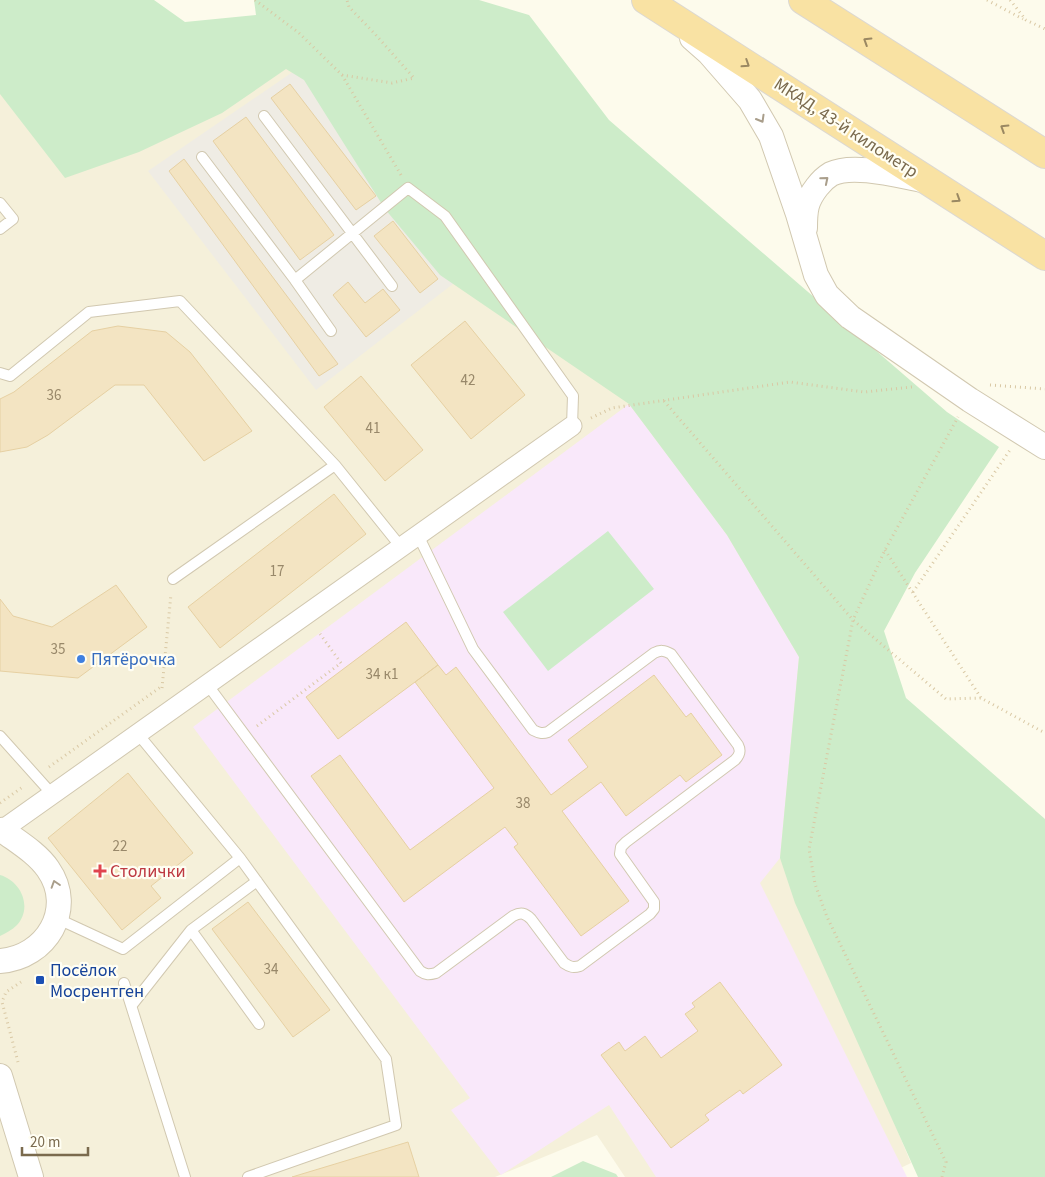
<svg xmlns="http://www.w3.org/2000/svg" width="1045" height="1177" font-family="'Source Sans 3',sans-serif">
	<rect width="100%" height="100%" fill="#fdfbec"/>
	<path fill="#f5f0da" d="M0 0 304 40 855 630 793 882 911 1163 882 1177H625L597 1135 495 1177H0Z"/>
	<path fill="#efece4" d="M300 67 458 280 316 390 148 171Z"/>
	<path fill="#f9e8fa" d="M629 404 727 535 799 657 780 858 760 883 907 1177H656L609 1105 501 1175 451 1110 470 1098 193 727Z"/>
	<path fill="#cdecc9" d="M0 0H154L185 22 256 15 254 0H479L529 15 609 120 947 412 999 447 915 573 884 631 906 698 1045 819V1177H918L795 903 780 858 799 657 727 535 629 404 440 275 385 209 304 80 286 69 222 113 139 152 65 178 0 94Z
		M608 531 654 589 548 671 503 612Z
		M0 875C21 881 33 907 17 925 12 930 6 933 0 936Z
		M583 1161 616 1174 618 1177H551Z"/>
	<path fill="#f3e4c2" stroke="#e6d0a2" d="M290 84 376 196 356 210 271 98Z
		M246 117 334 235 300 260 213 141Z
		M184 159 338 364 319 376 169 171Z
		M393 221 438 279 420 293 374 236Z
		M348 282 365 303 383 289 400 310 366 337 333 295Z
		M465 321 525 395 471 439 411 365Z
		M118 326 166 332 190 352 252 431 204 461 144 385H115L48 435 27 447 0 452V399L14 392 92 331Z
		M361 376 423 450 385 481 324 407Z
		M334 494 366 534 220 648 188 607Z
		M116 585 147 627 78 678 0 671V599L13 616 52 627Z
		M406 622 438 665 338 739 306 697Z
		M438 665 446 675 456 667 551 795 588 767 568 740 654 675 686 717 691 713 722 755 686 782 680 775 626 816 601 782 562 811 629 901 581 936 514 847 518 844 505 827 404 902 311 776 340 755 410 850 494 788 415 682Z
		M128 773 193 853 151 886 161 898 122 930 48 838Z
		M248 902 330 1010 293 1037 212 929Z
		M720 982 782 1065 743 1094 740 1090 705 1115 709 1120 671 1148 601 1055 619 1042 625 1051 645 1036 661 1058 698 1031 685 1014 695 1007 692 1003Z
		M408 1142 419 1177H292Z"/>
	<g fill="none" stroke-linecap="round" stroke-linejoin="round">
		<g stroke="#d1c8b0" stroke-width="12">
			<path id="service" d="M264 116 392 286
				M202 157 295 280 331 331
				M0 203 13 219 0 229
				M295 280 408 188 445 216 573 396 572 426
				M0 373 10 376 89 312 180 301 335 465
				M173 579 335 465 401 547
				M207 684 420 971C426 975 429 975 436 973L513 916C521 912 525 913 531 919L564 963C570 967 573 968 580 966L650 914 654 909V902L620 854 621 847 626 842 735 760C740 755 741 751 738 745L671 654C664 650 660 650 654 653L548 732C542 734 539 733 533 730L473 649 418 535
				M138 734 240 858 386 1059 396 1125 248 1177
				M0 736 52 794
				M257 881 191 930 259 1024
				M56 918 123 949 240 858
				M124 983 185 1177
				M132 1005 191 930"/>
		</g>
		<g stroke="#d1c8b0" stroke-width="21">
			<path id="minor" d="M2 830 572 426"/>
		</g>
		<g stroke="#d1c8b0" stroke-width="26">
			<path id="tertiary" d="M692 38 709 53 750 100 771 136 798 214 816 275 827 295 850 317 970 400 1045 447
				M805 228C805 210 806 201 817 187 820 183 826 177 831 174 853 163 900 176 923 180
				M0 831 2 830C18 842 37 853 48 869 76 909 46 958 0 961
				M0 1076 31 1177"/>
		</g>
		<g stroke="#dcd8d1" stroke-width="30">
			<path id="trunk" d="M646 0 1045 256
				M803 0 1045 154"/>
		</g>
		<path stroke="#d9c8a4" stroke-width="3" stroke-dasharray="1 4" stroke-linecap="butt" d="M255 0 299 33 342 75 392 83 414 78 374 33 349 7 347 0
			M987 0 1023 19
			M1010 0 1026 20 1045 29
			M342 75 401 175
			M990 385 1045 389
			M664 401 853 620 946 699 981 698
			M591 418 612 408 790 382 864 392 912 387
			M885 550 981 698 1045 733
			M913 592 1010 450
			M162 688 171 594
			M257 726 341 663 320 634
			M49 767 162 686
			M0 803 24 786
			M18 1062 2 1002 6 992 21 982
			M942 1177 946 1162 827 917 815 884 809 849 853 620 885 550 958 417"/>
		<use href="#service" stroke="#fff" stroke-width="10"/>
		<use href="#minor" stroke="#fff" stroke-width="19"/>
		<use href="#tertiary" stroke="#fff" stroke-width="24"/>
		<use href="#trunk" stroke="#f9e2a3" stroke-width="28"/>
	</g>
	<defs><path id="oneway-chevron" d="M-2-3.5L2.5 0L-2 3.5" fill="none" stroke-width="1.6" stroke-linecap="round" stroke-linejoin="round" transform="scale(1.25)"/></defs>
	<g stroke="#9a8862">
		<use href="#oneway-chevron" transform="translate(867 41) rotate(-148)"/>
		<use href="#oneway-chevron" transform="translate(746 64) rotate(33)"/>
		<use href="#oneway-chevron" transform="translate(1004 128) rotate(-148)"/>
		<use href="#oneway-chevron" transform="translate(957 199) rotate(33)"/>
	</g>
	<g stroke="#a99e8b">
		<use href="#oneway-chevron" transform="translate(761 119) rotate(60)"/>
		<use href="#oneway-chevron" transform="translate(825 180) rotate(-40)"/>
		<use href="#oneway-chevron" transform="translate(55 884) rotate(-108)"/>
	</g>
	<circle fill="#3f7fe0" stroke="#fffef3" stroke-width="2" cx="81" cy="659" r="5"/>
	<path fill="#e0444e" stroke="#fffef3" stroke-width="2" d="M97.5 863.5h5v5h5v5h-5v5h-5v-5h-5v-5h5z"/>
	<rect fill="#1a4fb4" stroke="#fffef3" stroke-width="2" x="35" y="975" width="10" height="10" rx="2.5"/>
	<g text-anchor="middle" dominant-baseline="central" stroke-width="4.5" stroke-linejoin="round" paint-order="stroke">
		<g font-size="15" fill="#98886a">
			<text x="468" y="380">42</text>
			<text x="54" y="395">36</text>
			<text x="373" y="428">41</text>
			<text x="277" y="571">17</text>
			<text x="58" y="649">35</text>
			<text x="382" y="674">34 к1</text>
			<text x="523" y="803">38</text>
			<text x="120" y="846">22</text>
			<text x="271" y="969">34</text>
		</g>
		<g font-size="18" fill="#7a6a4d" stroke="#fffef3">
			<text transform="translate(846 128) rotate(33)">МКАД, 43-й километр</text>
		</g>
		<g font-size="18" fill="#366cbe" stroke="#fffef3" text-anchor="start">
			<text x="91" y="659">Пятёрочка</text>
		</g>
		<g font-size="18" fill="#be3a42" stroke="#fffef3" text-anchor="start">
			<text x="110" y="871">Столички</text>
		</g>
		<g font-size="18" fill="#164399" stroke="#fffef3" text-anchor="start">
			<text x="50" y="970">Посёлок<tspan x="50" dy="21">Мосрентген</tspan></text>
		</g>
	</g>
	<path d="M22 1147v8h66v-8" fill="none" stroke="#7a6a4d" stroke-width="2.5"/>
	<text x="30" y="1147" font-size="15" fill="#7a6a4d" stroke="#fffef3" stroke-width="4" paint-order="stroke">20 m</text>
</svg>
